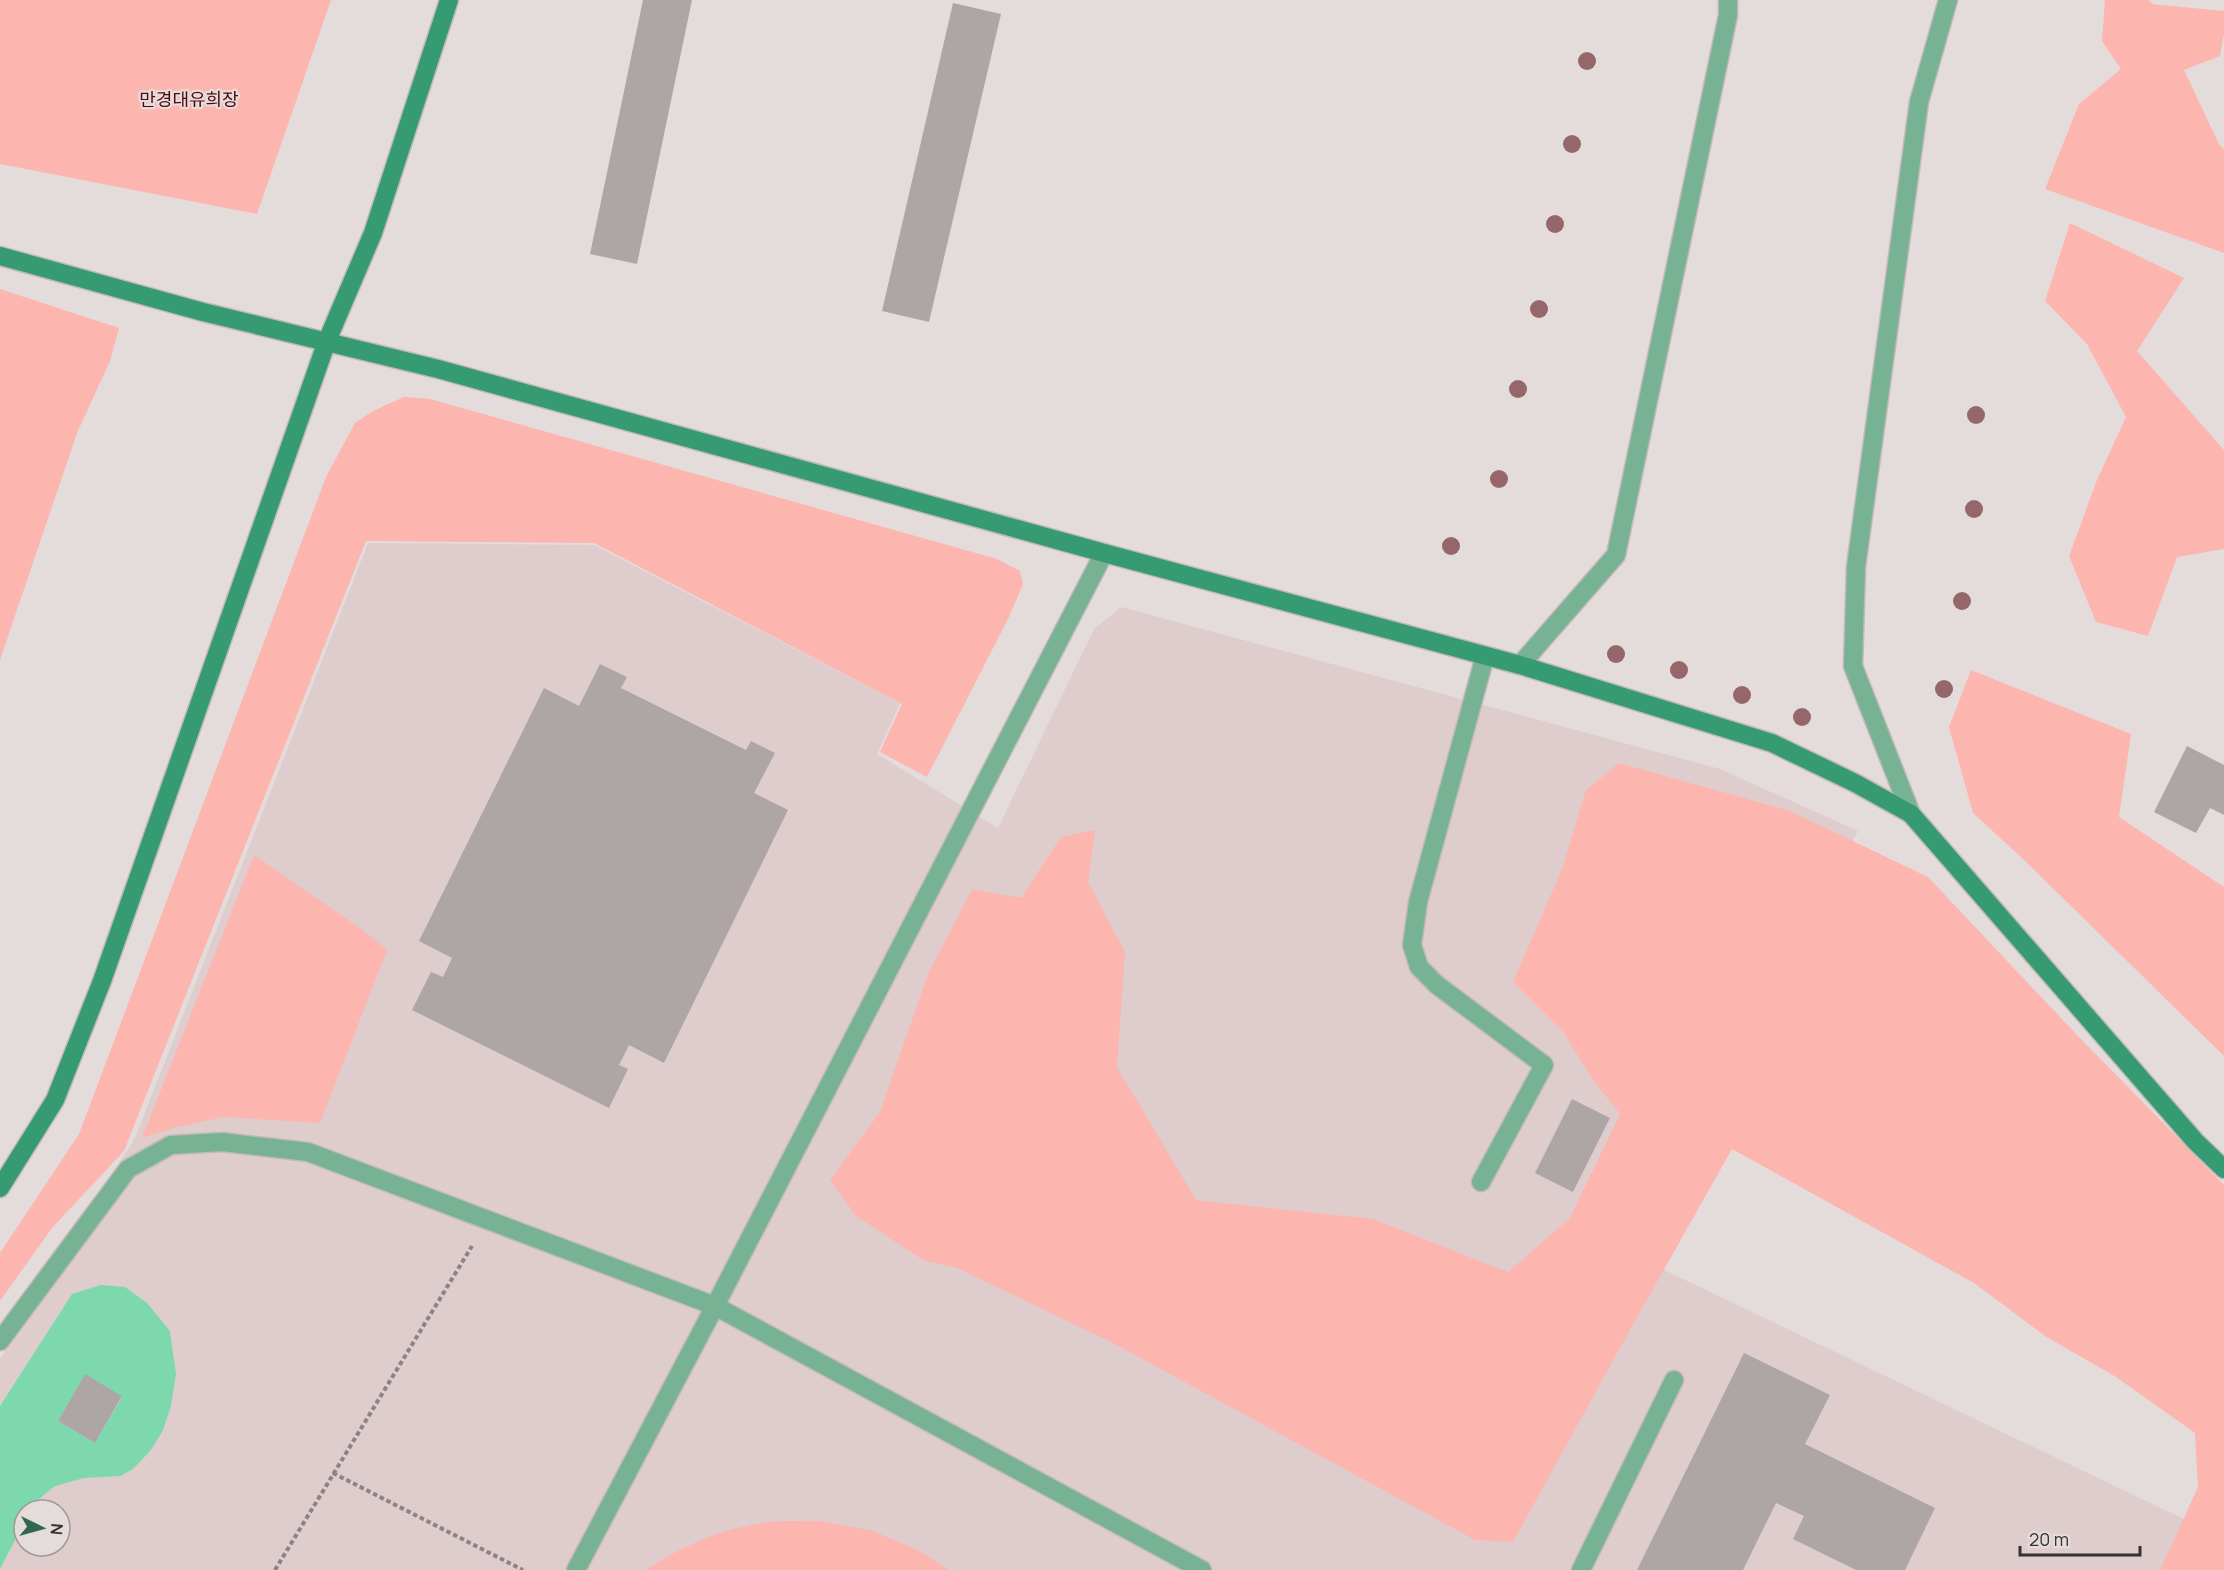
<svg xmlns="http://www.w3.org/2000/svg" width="2224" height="1570" font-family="Manrope,'Noto Sans KR',sans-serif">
	<rect width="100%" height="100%" fill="#e4dcdb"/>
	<path fill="#decdcc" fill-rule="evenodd" d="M368 543 594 545 900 703 877 754 998 828 1094 629 1121 607 1720 769 1858 831 1633 1255 2219 1536 2224 1570H0V1359L135 1138ZM24 1510H60V1546H24Z"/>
	<path fill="#fdb5b0" d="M0 0H331L257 214 0 164Z
		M2105 0H2149L2152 4 2224 11V34L2220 56 2184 70 2219 144 2224 149V253L2045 189 2079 104 2121 69 2102 41Z
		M2070 223 2184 278 2137 351 2224 450V549L2177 557 2148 636 2096 622 2069 556 2097 480 2126 417 2087 344 2045 301Z
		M0 289 119 328 110 361 77 433 0 660Z
		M404 397 430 399 997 559 1020 571 1023 584 1008 619 927 777 880 752 902 704 594 543 366 541 124 1151 52 1228 0 1301V1253L79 1134 326 477 355 423 373 411Z
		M1971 670 2131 734 2119 817 2224 887V1056L2022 858 1973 813 1949 727Z
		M1619 763 1790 811 1928 877 2077 1035 2224 1185V1570H2160L2198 1487 2195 1433 2116 1377 2045 1336 1974 1283 1732 1149 1631 1328 1513 1542 1475 1540 1113 1343 957 1268 923 1260 856 1216 830 1180 880 1112 928 974 972 889 1021 898 1061 837 1095 830 1088 882 1125 952 1117 1067 1196 1200 1373 1219 1508 1272 1570 1218 1620 1114 1594 1081 1563 1032 1513 982 1562 869 1586 790Z
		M254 855 364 931 387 950 320 1123 224 1117 177 1127 142 1138Z
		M820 1521 870 1530 918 1550 949 1570H646C683 1545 723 1528 768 1522 785 1520 803 1522 820 1521Z"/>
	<path fill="#7ed8ae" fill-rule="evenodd" d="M101 1285 125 1287 147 1303 170 1331 176 1374 171 1406 163 1430 151 1450 133 1469 120 1476 84 1478 55 1486 38 1500 32 1510H24V1523L0 1569V1406L72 1294ZM85 1375 122 1397 95 1443 58 1421Z"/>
	<path fill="#aea6a6" d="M643 0H692L637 264 590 254Z
		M953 3 1001 14 929 322 882 311Z
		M600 664 627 677 621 688 746 750 751 741 775 753 754 793 788 810 664 1063 629 1045 619 1065 628 1069 609 1108 412 1010 431 972 443 977 452 958 419 941 544 688 579 706Z
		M2187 746 2224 765V815L2210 808 2196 833 2154 812Z
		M1572 1099 1610 1118 1573 1192 1535 1173Z
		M1744 1353 1830 1395 1805 1444 1935 1508 1905 1570H1856L1793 1539 1804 1516 1776 1503 1743 1570H1637Z
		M85 1374 122 1396 95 1443 58 1421Z"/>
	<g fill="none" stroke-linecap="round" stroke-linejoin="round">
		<g stroke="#c1bab9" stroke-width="21">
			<path id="lane" d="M1520 665 1616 555 1728 15V0
				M1911 814 1853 666 1856 567 1919 102 1948 0
				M1481 1182 1544 1065 1437 985 1419 967 1412 945 1418 902 1485 656
				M0 1341 128 1169 171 1145 222 1142 308 1152 715 1306 1202 1570
				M576 1570 715 1306 1104 553
				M1581 1570 1674 1380"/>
		</g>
		<g stroke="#c1bab9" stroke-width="21">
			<path id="secondary" d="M0 256 203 312 438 369 1104 553 1520 665 1772 743 1855 783 1911 814 2195 1141 2224 1169
				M0 1188 55 1100 102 981 327 341 373 233 449 0"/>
		</g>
		<path stroke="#8a8484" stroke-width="4" stroke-dasharray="4.5 3" stroke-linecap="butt" d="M333 1473 523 1570
			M275 1570 472 1246"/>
		<use href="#lane" stroke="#77b295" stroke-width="18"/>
		<use href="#secondary" stroke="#369b72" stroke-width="18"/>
	</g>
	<g fill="#96676a">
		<circle cx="1587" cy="61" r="9"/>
		<circle cx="1572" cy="144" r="9"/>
		<circle cx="1555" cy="224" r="9"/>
		<circle cx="1539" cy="309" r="9"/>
		<circle cx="1518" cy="389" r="9"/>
		<circle cx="1976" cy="415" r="9"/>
		<circle cx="1499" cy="479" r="9"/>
		<circle cx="1974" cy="509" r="9"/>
		<circle cx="1451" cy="546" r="9"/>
		<circle cx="1962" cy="601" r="9"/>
		<circle cx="1616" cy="654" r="9"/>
		<circle cx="1679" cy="670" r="9"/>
		<circle cx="1944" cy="689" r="9"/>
		<circle cx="1742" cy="695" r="9"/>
		<circle cx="1802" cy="717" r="9"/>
	</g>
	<g text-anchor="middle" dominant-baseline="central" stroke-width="4.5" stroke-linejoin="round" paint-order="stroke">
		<g font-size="18" fill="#56070e" stroke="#e4dcdb">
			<text x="189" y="99">만경대유희장</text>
		</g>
	</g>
	<g transform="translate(42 1528) rotate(95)"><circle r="28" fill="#e4dcdb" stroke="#9e9897" stroke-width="1.5"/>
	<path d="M0-4.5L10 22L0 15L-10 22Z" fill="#30684f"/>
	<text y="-9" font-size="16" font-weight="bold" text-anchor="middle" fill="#353232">N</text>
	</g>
	<path d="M2020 1546v9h120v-9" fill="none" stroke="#353232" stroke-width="3"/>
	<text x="2029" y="1546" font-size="18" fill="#353232" stroke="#e4dcdb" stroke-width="4.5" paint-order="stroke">20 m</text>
</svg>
